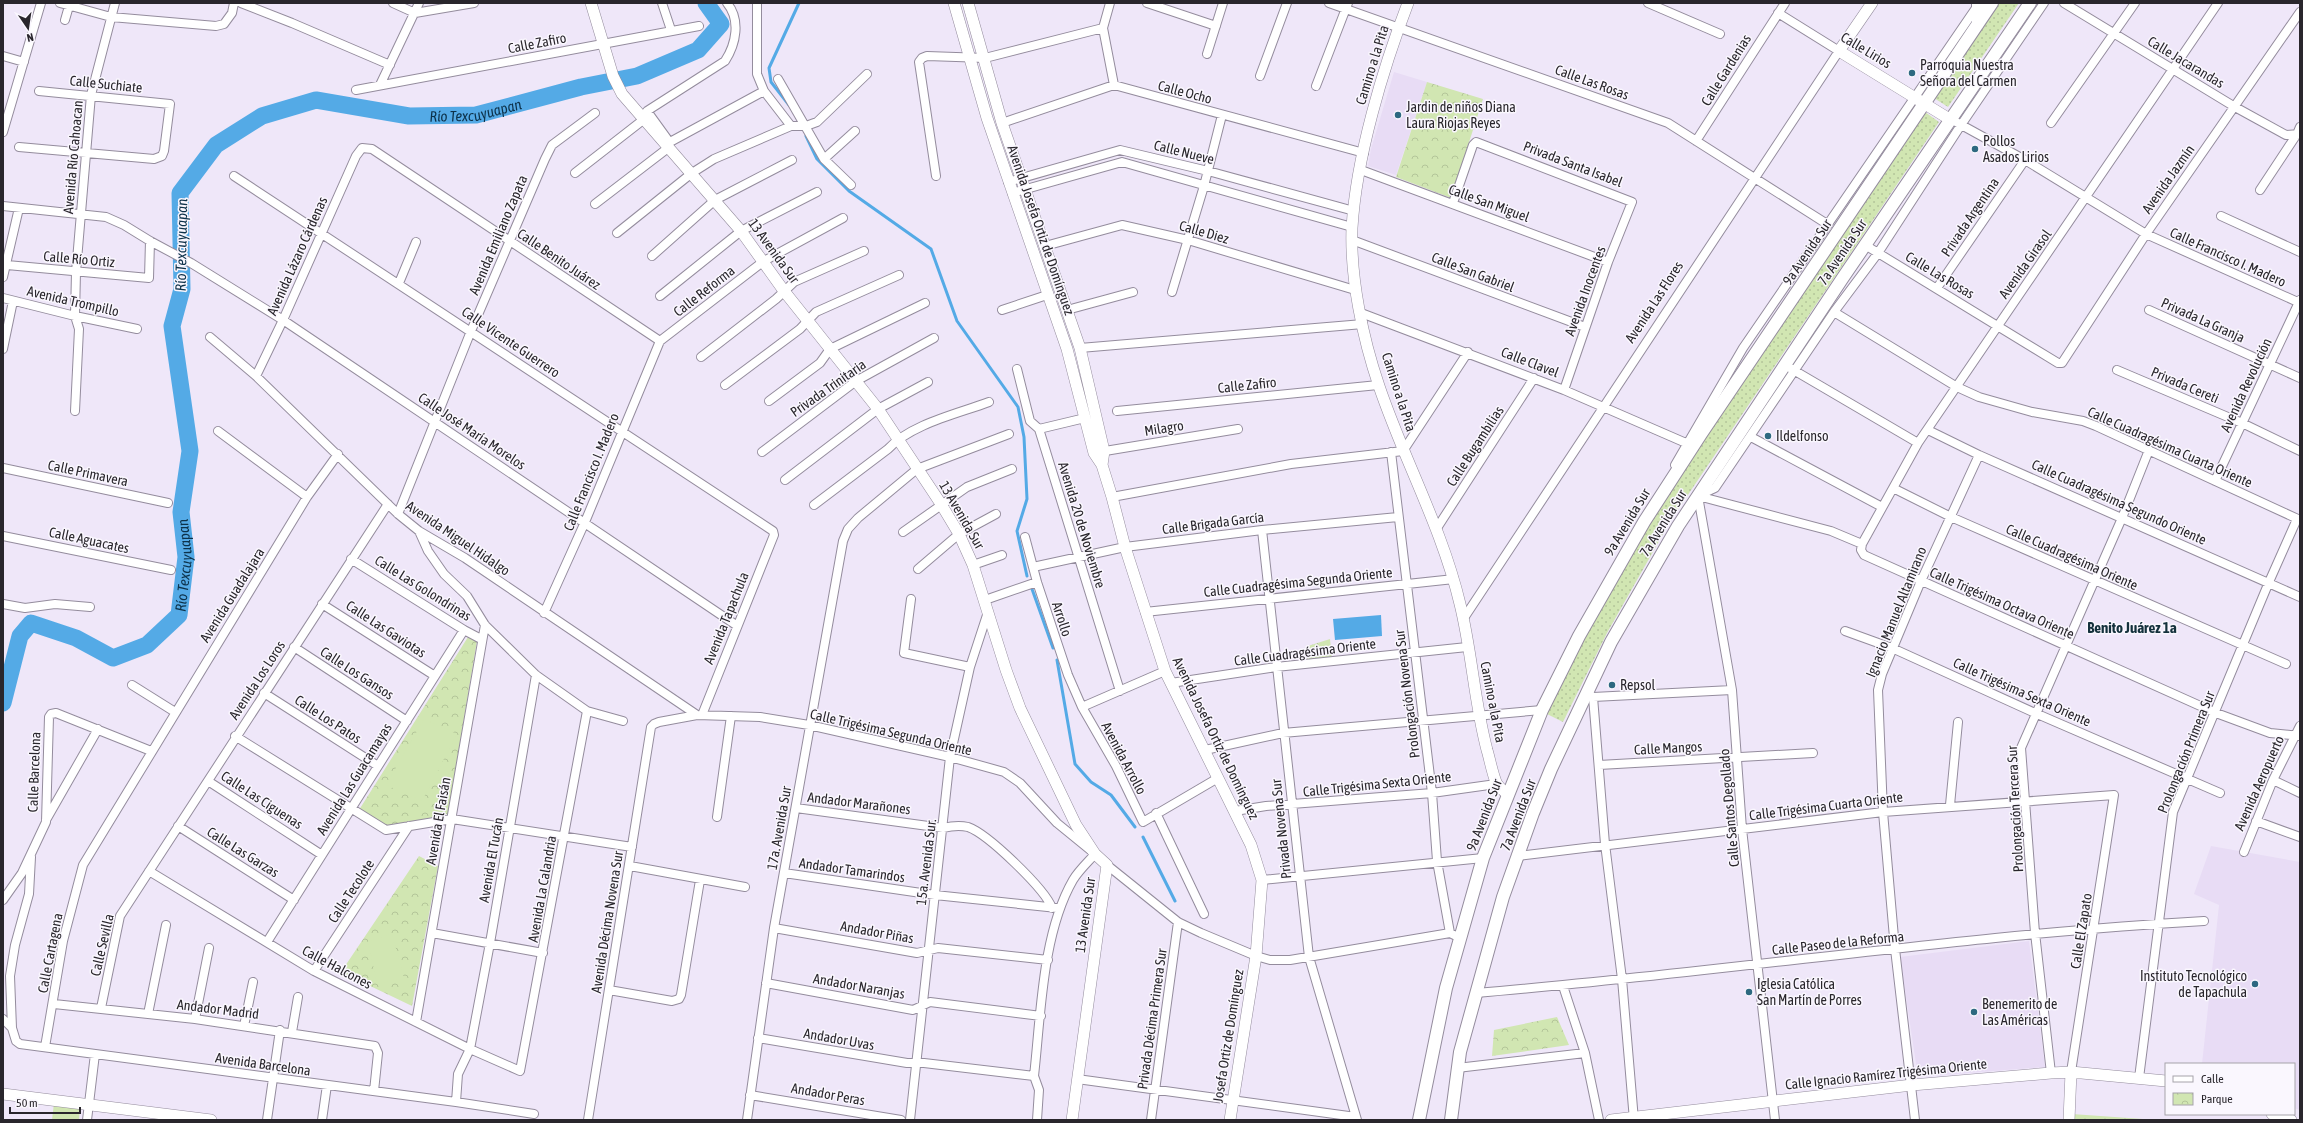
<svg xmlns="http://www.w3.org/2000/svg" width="2303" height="1123" font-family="'Asap Condensed',sans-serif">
	<defs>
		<pattern id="grass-dots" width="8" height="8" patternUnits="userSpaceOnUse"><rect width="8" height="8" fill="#d1e6b2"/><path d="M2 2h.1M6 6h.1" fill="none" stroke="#b3c599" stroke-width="1.8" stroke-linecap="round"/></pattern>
		<pattern id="park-crowns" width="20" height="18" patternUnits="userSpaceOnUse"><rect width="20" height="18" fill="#d1e6b2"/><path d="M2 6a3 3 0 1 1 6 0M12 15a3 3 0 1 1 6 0" fill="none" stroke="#b3c599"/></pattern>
	</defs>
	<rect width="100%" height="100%" fill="#efe7f9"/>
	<path fill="#e8dcf5" d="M1394 72 1427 82 1396 175 1368 166 1371 149Z
		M2211 846 2300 862V1110L2294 1108V1064H2202L2219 905 2194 894Z
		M2029 941 2045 1067 1918 1077 1900 957Z"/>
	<path fill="url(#grass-dots)" d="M1998 3H2019L1948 107 1934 98Z
		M1925 112 1939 122 1671 520 1607 633 1563 722 1547 714 1590 625 1657 510Z"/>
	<path fill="url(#park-crowns)" d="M1427 82 1483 99 1451 198 1396 177Z
		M468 637 477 641 448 814 386 827 359 810Z
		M1330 639 1332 658 1307 659 1308 646Z
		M419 856 438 866 412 1006 341 972Z
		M1557 1017 1569 1045 1492 1056 1494 1030Z
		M2072 1114 2143 1119 2148 1120H2073Z"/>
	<path fill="#d1e6b2" d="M424 719 457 734 422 801 386 785Z
		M392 934 404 978 377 984 368 941Z
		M54 1103 80 1107 79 1120H52Z"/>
	<path fill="#54aae6" d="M1381 615 1382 636 1335 640 1333 619Z"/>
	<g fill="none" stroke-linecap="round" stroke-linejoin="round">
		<path stroke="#54aae6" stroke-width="3" d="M789 105 771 82 769 68 799 3
			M806 136 817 159 849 191 931 249 957 321 1018 407 1024 437 1027 499 1017 531 1027 576
			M1032 589 1053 648
			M1057 660 1075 764 1091 782 1111 795 1135 827
			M1143 837 1175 901"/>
		<path stroke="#54aae6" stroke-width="17" id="s1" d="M3 703 20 636 31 623 76 638 113 658 147 645 179 615 186 557 181 512 190 451 172 326 182 289 180 193 216 145 262 116 316 100 409 116 476 115 581 87 637 76 698 50 721 24 706 3"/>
		<g stroke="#948c9d" stroke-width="10">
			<path id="street" d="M60 3 111 17 216 26 224 24 232 13 234 3
				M241 3 292 23 390 65
				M393 3 415 13 474 3
				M662 3 671 30
				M757 3V74L764 91 791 126
				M1110 3 1103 28 1114 85
				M1147 3 1216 26
				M1329 3 1668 123 1827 224
				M1648 3 1720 34
				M2064 3 2235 107 2286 135 2300 134
				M65 20 69 6
				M1207 54 1223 3
				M3 56 24 62
				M1260 76 1287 3
				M778 79 824 159 851 185
				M380 85 419 3
				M1316 86 1348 3
				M356 90 699 26
				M1956 122 2025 160 2146 234 2300 303
				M1002 123 1114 85 1364 153
				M2051 123 2135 3
				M3 132 41 3
				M668 140 647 111 725 61C736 44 741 20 727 3
				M1696 141 1785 3
				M19 147 154 159 162 156 164 151 170 104 39 91
				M824 159 855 131
				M1361 170 1608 262
				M575 173 643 120
				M234 176 773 531 774 535 702 715
				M936 176 919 62 922 58 927 56 985 58 1103 28
				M1008 182 1120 150 1208 171 1354 211
				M2260 190 2297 134 2300 127
				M1012 193 1122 162 1352 227
				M1453 203 1473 145 1476 142 1632 202 1608 262 1564 390
				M595 204 668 148 670 142 764 91
				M3 206 106 217 124 225 150 241 191 263 283 320 736 625
				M2221 216 2300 252
				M617 233 692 173 714 159 791 126H806L817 122 867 74
				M1352 240 1585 327
				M1865 245 2058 363H2062L2146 234 2300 12
				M1045 246 1122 225 1188 240 1355 290
				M652 256 715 200 792 160
				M7 265 149 278 150 241
				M3 277 19 208
				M399 283 416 242
				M1937 288 2025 160
				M1172 292 1204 186 1222 115
				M660 296 741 231 817 192
				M3 298 75 316 137 329
				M1002 310 1047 295
				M1067 310 1133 292
				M2149 310 2300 378
				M1834 312 1957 387 1979 397 2032 412 2083 421 2096 426 2300 520
				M1361 313 1564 390 1686 443
				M210 337 256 376 398 514 419 531 465 558 697 715
				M1080 348 1363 324
				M3 349 13 301
				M701 357 776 299 794 282 864 251
				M1790 368 1918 443
				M1017 369 1030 421 1039 429 1120 691
				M2117 370 2242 423 2300 451
				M256 376 283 320 356 156 362 148 372 149 660 341
				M725 385 800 329 816 312 899 275
				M769 401 820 363 830 349 925 303
				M75 411 79 329 75 316 76 272 91 95 115 3
				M1117 411 1378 385
				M1039 429 1085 418
				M1928 430 1979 455 2300 597
				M218 431 307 497
				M1751 437 1882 507
				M762 452 856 381 934 338
				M1099 452 1238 429
				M1391 452 1432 793 1437 861 1450 933
				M1675 465 1743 348 1978 5
				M3 468 168 503
				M785 480 878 409 928 382
				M2215 481 2300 300
				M1893 488 1951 517 2286 664
				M1698 496 1831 531 1862 544 1861 550 1864 555 2216 713 2270 733 2300 736
				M1698 496 1732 690 1742 829 1775 1120
				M1698 496 1715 488 1834 312 1878 253 1961 125 2044 3
				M1112 497 1291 464 1403 451 1468 352
				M814 505 888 449C911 424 957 414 989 402
				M398 514 471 331 545 159 552 145 595 113
				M1437 528 1534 378
				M1262 530 1309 957 1357 1120
				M419 531 428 551 444 574 467 596 485 625 536 675 587 711 623 721
				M903 532 967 487 1012 469
				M3 536 171 570
				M1025 537 1037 582 1068 675 1082 707 1116 766 1143 822 1218 778
				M1862 544 1918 443 2218 3
				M351 559 464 630 481 639
				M973 565 1002 555
				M1033 567 1125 547 1262 530 1398 517
				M918 569 959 534 996 514
				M911 599 904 653 970 667
				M985 600 1037 582
				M3 604 25 608 55 604 90 607
				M322 604 435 676
				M1145 612 1454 579
				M544 613 585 522 660 341 764 261 843 218
				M1464 618 1839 51 1778 13
				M1845 631 1892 648 2035 713 2220 793
				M294 647 407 721
				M1171 683 1276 667 1467 647
				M132 685 175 712
				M264 693 378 766
				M1588 693 1593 697 1605 844 1622 979 1634 1120
				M1593 697 1732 690
				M1082 707 1165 671
				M235 736 386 830 452 819 632 847
				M1205 750 1283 733 1542 710
				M1599 765 1813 753
				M2273 780 2300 793
				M208 781 322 855
				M1950 805 1958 722
				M796 808 943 828C951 826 960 825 968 827 988 834 1045 889 1052 908
				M1235 811 1266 806 1432 793 1496 784
				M1156 813 1204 914
				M717 817 731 716
				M46 820 98 729
				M2256 821 2300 837
				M178 826 294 900
				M2244 852 2273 780 2300 726
				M1518 856 1883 812 2114 795 2071 1072
				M1107 865 1178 922 1201 933 1256 956 1270 960H1290L1450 933 1454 935
				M630 866 745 887
				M149 871 314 971 470 1049 520 1071 587 711
				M784 873 935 895 1057 908
				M1262 880 1483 858
				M3 900 22 873 46 822 49 717 51 714 56 713 151 751
				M774 928 917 953 938 948 1048 960
				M432 933 543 953
				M267 942 464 630
				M314 971 409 826
				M766 983 913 1010 930 1002 1041 1016
				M1563 986 1585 1053 1599 1120
				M609 990 672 1001 679 999 681 995 700 880
				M1476 993C1719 973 1960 935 2204 921
				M54 1004 195 1019 375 1046 378 1053 374 1091
				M101 1008 120 916 388 504
				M148 1014 166 925
				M3 1019 12 1028 16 1041 20 1044 456 1102 534 1114
				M195 1019 209 948
				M416 1022 485 625
				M244 1026 253 982
				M12 1028 10 976 15 945 29 894 31 857
				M292 1032 298 997
				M758 1038 907 1063H924L1034 1076
				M45 1047 63 941 83 865 307 497 338 454
				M1457 1068 1585 1053
				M2051 1073 2035 933 2021 748 2122 518 2149 450
				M2139 1078 2173 812 2269 582 2297 519
				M1077 1079 1356 1117
				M750 1095 901 1120
				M456 1102 458 1074 470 1049 490 943 536 675
				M87 1120 95 1054
				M267 1120 280 1030
				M322 1120 327 1085
				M588 1120 651 727 654 724 659 722 697 715 760 717 809 725 950 757 1004 772 1020 783 1057 823 1095 854C1088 862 1079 870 1073 880 1042 934 1041 1014 1034 1076L1039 1090 1037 1120
				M747 1120 774 928 843 541 848 529 858 518 917 469 1009 434
				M910 1120 950 757 970 667 988 612
				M1151 1120 1178 922
				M1915 1120 1895 949 1883 812 1878 690 1882 674 1921 581 1979 455"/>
		</g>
		<g stroke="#948c9d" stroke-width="12">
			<path id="secondary" d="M591 3 613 76 622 94 741 231 784 291 878 409 941 504 959 534 973 565 1006 670 1020 708 1076 825 1095 854 1107 865 1072 1120
				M954 3 987 118 1067 349 1094 453 1102 465 1112 497 1125 547 1165 671 1251 845 1262 880 1256 956 1230 1120
				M968 3 1002 123 1080 348 1104 451 1102 465
				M1408 3C1383 68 1356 158 1352 228 1350 278 1363 339 1379 386 1404 460 1442 528 1460 604 1472 652 1474 701 1487 750 1490 760 1492 772 1496 782 1498 787 1503 790 1507 794
				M1872 3 1839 51 1951 120
				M3 1094 211 1120
				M2272 1114 2291 1120
				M1611 1120 1912 1085 2051 1073 2071 1072 2166 1081
				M2069 1120 2071 1072"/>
		</g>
		<g stroke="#948c9d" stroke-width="14">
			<path id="primary" d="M1978 24V4
				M1419 1120 1446 988 1483 858 1542 710 1579 636 1644 522 1701 434 1992 3
				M1451 1120 1460 1052 1503 897 1533 813 1551 769 1611 642 1678 526 1842 279 2030 3"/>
		</g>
		<use href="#street" stroke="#fff" stroke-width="8"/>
		<use href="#secondary" stroke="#fff" stroke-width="11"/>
		<use href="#primary" stroke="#fff" stroke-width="12"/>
	</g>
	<g fill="#2d6980" stroke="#faf7fe" stroke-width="1.5">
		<circle cx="1912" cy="73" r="4"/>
		<circle cx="1398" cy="115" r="4"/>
		<circle cx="1975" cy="149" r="4"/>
		<circle cx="1768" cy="436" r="4"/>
		<circle cx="1612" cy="685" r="4"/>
		<circle cx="2255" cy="984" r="4"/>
		<circle cx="1749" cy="992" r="4"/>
		<circle cx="1974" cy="1012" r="4"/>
	</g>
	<g text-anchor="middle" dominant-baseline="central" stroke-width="3" stroke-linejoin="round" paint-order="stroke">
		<g font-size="14" fill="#29262c" stroke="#faf7fe">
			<text transform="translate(537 43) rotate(-11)">Calle Zafiro</text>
			<text transform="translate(1866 50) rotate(31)">Calle Lirios</text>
			<text transform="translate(2186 62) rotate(31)">Calle Jacarandas</text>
			<text transform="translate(1372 65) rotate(-73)">Camino a la Pita</text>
			<text transform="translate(1726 70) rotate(-58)">Calle Gardenias</text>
			<text transform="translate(1592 82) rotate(20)">Calle Las Rosas</text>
			<text transform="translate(106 84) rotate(6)">Calle Suchiate</text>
			<text transform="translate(1185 92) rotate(15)">Calle Ocho</text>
			<text transform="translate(1184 152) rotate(14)">Calle Nueve</text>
			<text transform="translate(73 157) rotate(-85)">Avenida Río Cahoacan</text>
			<text transform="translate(1573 164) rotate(21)">Privada Santa Isabel</text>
			<text transform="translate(2168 179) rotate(-55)">Avenida Jazmín</text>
			<text transform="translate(1489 203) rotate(20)">Calle San Miguel</text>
			<text transform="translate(1970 217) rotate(-56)">Privada Argentina</text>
			<text transform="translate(1041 230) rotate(71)">Avenida Josefa Ortiz de Domínguez</text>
			<text transform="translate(1204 232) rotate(16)">Calle Diez</text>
			<text transform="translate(498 235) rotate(-67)">Avenida Emiliano Zapata</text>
			<text transform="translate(774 251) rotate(54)">13 Avenida Sur</text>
			<text transform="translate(1807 252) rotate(-56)">9a Avenida Sur</text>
			<text transform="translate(1842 252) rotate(-56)">7a Avenida Sur</text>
			<text transform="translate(297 256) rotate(-66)">Avenida Lázaro Cárdenas</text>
			<text transform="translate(2228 257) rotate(24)">Calle Francisco I. Madero</text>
			<text transform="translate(79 259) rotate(5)">Calle Río Ortiz</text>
			<text transform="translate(559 259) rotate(34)">Calle Benito Juárez</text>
			<text transform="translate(2025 264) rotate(-55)">Avenida Girasol</text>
			<text transform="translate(1473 272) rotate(21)">Calle San Gabriel</text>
			<text transform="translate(1940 275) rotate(31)">Calle Las Rosas</text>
			<text transform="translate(704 291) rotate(-38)">Calle Reforma</text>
			<text transform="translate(1585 291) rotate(-70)">Avenida Inocentes</text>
			<text transform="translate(73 301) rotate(13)">Avenida Trompillo</text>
			<text transform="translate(1654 302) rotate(-57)">Avenida Las Flores</text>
			<text transform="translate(2203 320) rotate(24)">Privada La Granja</text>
			<text transform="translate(511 342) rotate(34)">Calle Vicente Guerrero</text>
			<text transform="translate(1530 362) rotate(21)">Calle Clavel</text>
			<text transform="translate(1247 385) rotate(-6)">Calle Zafiro</text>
			<text transform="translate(2185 385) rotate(23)">Privada Cereti</text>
			<text transform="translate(2246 385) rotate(-65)">Avenida Revolución</text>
			<text transform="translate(828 388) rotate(-35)">Privada Trinitaria</text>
			<text transform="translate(1399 392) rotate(72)">Camino a la Pita</text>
			<text transform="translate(1164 428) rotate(-9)">Milagro</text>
			<text transform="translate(472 431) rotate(34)">Calle José María Morelos</text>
			<text transform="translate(1475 446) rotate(-57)">Calle Bugambilias</text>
			<text transform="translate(2170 447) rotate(24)">Calle Cuadragésima Cuarta Oriente</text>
			<text transform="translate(591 472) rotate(-68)">Calle Francisco I. Madero</text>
			<text transform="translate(88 473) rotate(12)">Calle Primavera</text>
			<text transform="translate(2119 502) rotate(24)">Calle Cuadragésima Segundo Oriente</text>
			<text transform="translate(962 515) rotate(60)">13 Avenida Sur</text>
			<text transform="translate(1627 522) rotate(-59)">9a Avenida Sur</text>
			<text transform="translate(1213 523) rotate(-7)">Calle Brigada García</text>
			<text transform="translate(1663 523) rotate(-58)">7a Avenida Sur</text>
			<text transform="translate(1082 525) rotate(73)">Avenida 20 de Noviembre</text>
			<text transform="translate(458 538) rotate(34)">Avenida Miguel Hidalgo</text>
			<text transform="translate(89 540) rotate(12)">Calle Aguacates</text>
			<text transform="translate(2072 557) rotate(24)">Calle Cuadragésima Oriente</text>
			<text transform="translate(1298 582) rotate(-6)">Calle Cuadragésima Segunda Oriente</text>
			<text transform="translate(423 588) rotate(32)">Calle Las Golondrinas</text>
			<text transform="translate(232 595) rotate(-58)">Avenida Guadalajara</text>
			<text transform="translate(2002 603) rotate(24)">Calle Trigésima Octava Oriente</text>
			<text transform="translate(1896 612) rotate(-68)">Ignacio Manuel Altamirano</text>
			<text transform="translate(726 618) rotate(-68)">Avenida Tapachula</text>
			<text transform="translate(1062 619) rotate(72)">Arrollo</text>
			<text transform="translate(386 629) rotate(33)">Calle Las Gaviotas</text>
			<text transform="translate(1305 652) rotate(-7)">Calle Cuadragésima Oriente</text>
			<text transform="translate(357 673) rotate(33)">Calle Los Gansos</text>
			<text transform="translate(257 680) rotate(-57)">Avenida Los Loros</text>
			<text transform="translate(2022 692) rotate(24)">Calle Trigésima Sexta Oriente</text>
			<text transform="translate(1407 694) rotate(-97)">Prolongación Novena Sur</text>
			<text transform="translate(1493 702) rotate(79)">Camino a la Pita</text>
			<text transform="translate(328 719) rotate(33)">Calle Los Patos</text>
			<text transform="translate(891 732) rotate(13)">Calle Trigésima Segunda Oriente</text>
			<text transform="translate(1216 738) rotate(64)">Avenida Josefa Ortiz de Domínguez</text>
			<text transform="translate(1668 748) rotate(-3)">Calle Mangos</text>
			<text transform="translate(2186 752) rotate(-68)">Prolongación Primera Sur</text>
			<text transform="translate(1124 758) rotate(62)">Avenida Arrollo</text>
			<text transform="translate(34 772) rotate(-88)">Calle Barcelona</text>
			<text transform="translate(354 779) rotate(-58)">Avenida Las Guacamayas</text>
			<text transform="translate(2259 783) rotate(-66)">Avenida Aeropuerto</text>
			<text transform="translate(1377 784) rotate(-6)">Calle Trigésima Sexta Oriente</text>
			<text transform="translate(262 800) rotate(33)">Calle Las Ciguenas</text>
			<text transform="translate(859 803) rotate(7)">Andador Marañones</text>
			<text transform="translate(1826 806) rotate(-7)">Calle Trigésima Cuarta Oriente</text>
			<text transform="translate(1729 808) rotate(-95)">Calle Santos Degollado</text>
			<text transform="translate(2015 809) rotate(-93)">Prolongación Tercera Sur</text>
			<text transform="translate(1484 815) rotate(-69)">9a Avenida Sur</text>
			<text transform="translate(1518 815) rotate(-69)">7a Avenida Sur</text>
			<text transform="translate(438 821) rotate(-80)">Avenida El Faisán</text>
			<text transform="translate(779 828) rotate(-80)">17a. Avenida Sur</text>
			<text transform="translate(1281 829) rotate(-96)">Privada Novena Sur</text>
			<text transform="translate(243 852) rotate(32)">Calle Las Garzas</text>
			<text transform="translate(491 860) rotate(-80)">Avenida El Tucán</text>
			<text transform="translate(926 862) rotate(-83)">15a. Avenida Sur.</text>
			<text transform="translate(852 870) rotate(8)">Andador Tamarindos</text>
			<text transform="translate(542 889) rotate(-80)">Avenida La Calandria</text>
			<text transform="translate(351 891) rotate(-57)">Calle Tecolote</text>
			<text transform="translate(1085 915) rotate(-82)">13 Avenida Sur</text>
			<text transform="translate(607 922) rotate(-81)">Avenida Décima Novena Sur</text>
			<text transform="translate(2081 931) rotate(-81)">Calle El Zapato</text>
			<text transform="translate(877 932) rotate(10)">Andador Piñas</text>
			<text transform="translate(1838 943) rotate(-6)">Calle Paseo de la Reforma</text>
			<text transform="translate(102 945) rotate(-77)">Calle Sevilla</text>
			<text transform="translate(50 953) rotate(-79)">Calle Cartagena</text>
			<text transform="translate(337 967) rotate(28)">Calle Halcones</text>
			<text transform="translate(859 986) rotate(10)">Andador Naranjas</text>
			<text transform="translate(218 1009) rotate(7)">Andador Madrid</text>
			<text transform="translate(1152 1019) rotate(-82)">Privada Décima Primera Sur</text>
			<text transform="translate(1228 1036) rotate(-81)">Josefa Ortiz de Domínguez</text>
			<text transform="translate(839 1039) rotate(10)">Andador Uvas</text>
			<text transform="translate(263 1064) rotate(8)">Avenida Barcelona</text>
			<text transform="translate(1886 1074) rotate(-6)">Calle Ignacio Ramírez Trigésima Oriente</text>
			<text transform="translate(828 1094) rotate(10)">Andador Peras</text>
		</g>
		<g font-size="14" fill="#29262c" stroke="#faf7fe" text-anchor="start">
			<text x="1920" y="65">Parroquia Nuestra<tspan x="1920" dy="16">Señora del Carmen</tspan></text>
			<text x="1406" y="107">Jardin de niños Diana<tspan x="1406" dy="16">Laura Riojas Reyes</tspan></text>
			<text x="1983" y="141">Pollos<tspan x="1983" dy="16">Asados Lirios</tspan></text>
			<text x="1776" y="436">Ildelfonso</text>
			<text x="1620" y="685">Repsol</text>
			<text x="2247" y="976" text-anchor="end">Instituto Tecnológico<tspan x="2247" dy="16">de Tapachula</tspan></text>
			<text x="1757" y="984">Iglesia Católica<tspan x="1757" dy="16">San Martín de Porres</tspan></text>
			<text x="1982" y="1004">Benemerito de<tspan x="1982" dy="16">Las Américas</tspan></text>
		</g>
		<g font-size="15" font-style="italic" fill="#0d324a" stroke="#faf7fe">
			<text stroke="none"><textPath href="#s1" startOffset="1014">Río Texcuyuapan</textPath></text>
			<text transform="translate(181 245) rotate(-89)">Río Texcuyuapan</text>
			<text stroke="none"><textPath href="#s1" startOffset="306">Río Texcuyuapan</textPath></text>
		</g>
		<g font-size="15" font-weight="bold" fill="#14313c" stroke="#faf7fe">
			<text x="2132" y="627">Benito Juárez 1a</text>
		</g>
	</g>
	<rect width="2303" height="1123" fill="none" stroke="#29262c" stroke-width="8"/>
	<rect x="2165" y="1063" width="130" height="52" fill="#faf7fe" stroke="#a6a3aa"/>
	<rect x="2173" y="1076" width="20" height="6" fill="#ffffff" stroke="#a6a3aa"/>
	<text x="2201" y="1083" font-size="12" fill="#29262c">Calle</text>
	<rect x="2173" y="1093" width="20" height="12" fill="url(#park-crowns)" stroke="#a6a3aa"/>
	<text x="2201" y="1103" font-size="12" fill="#29262c">Parque</text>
	<g transform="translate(28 28) rotate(167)" stroke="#faf7fe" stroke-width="3" paint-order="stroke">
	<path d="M0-3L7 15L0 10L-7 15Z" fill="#29262c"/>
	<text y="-6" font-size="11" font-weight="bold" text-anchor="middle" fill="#29262c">N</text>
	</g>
	<path d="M10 1107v6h70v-6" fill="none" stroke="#29262c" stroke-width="2"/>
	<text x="16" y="1107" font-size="12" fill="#29262c" stroke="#faf7fe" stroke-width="3" paint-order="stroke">50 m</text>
</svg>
